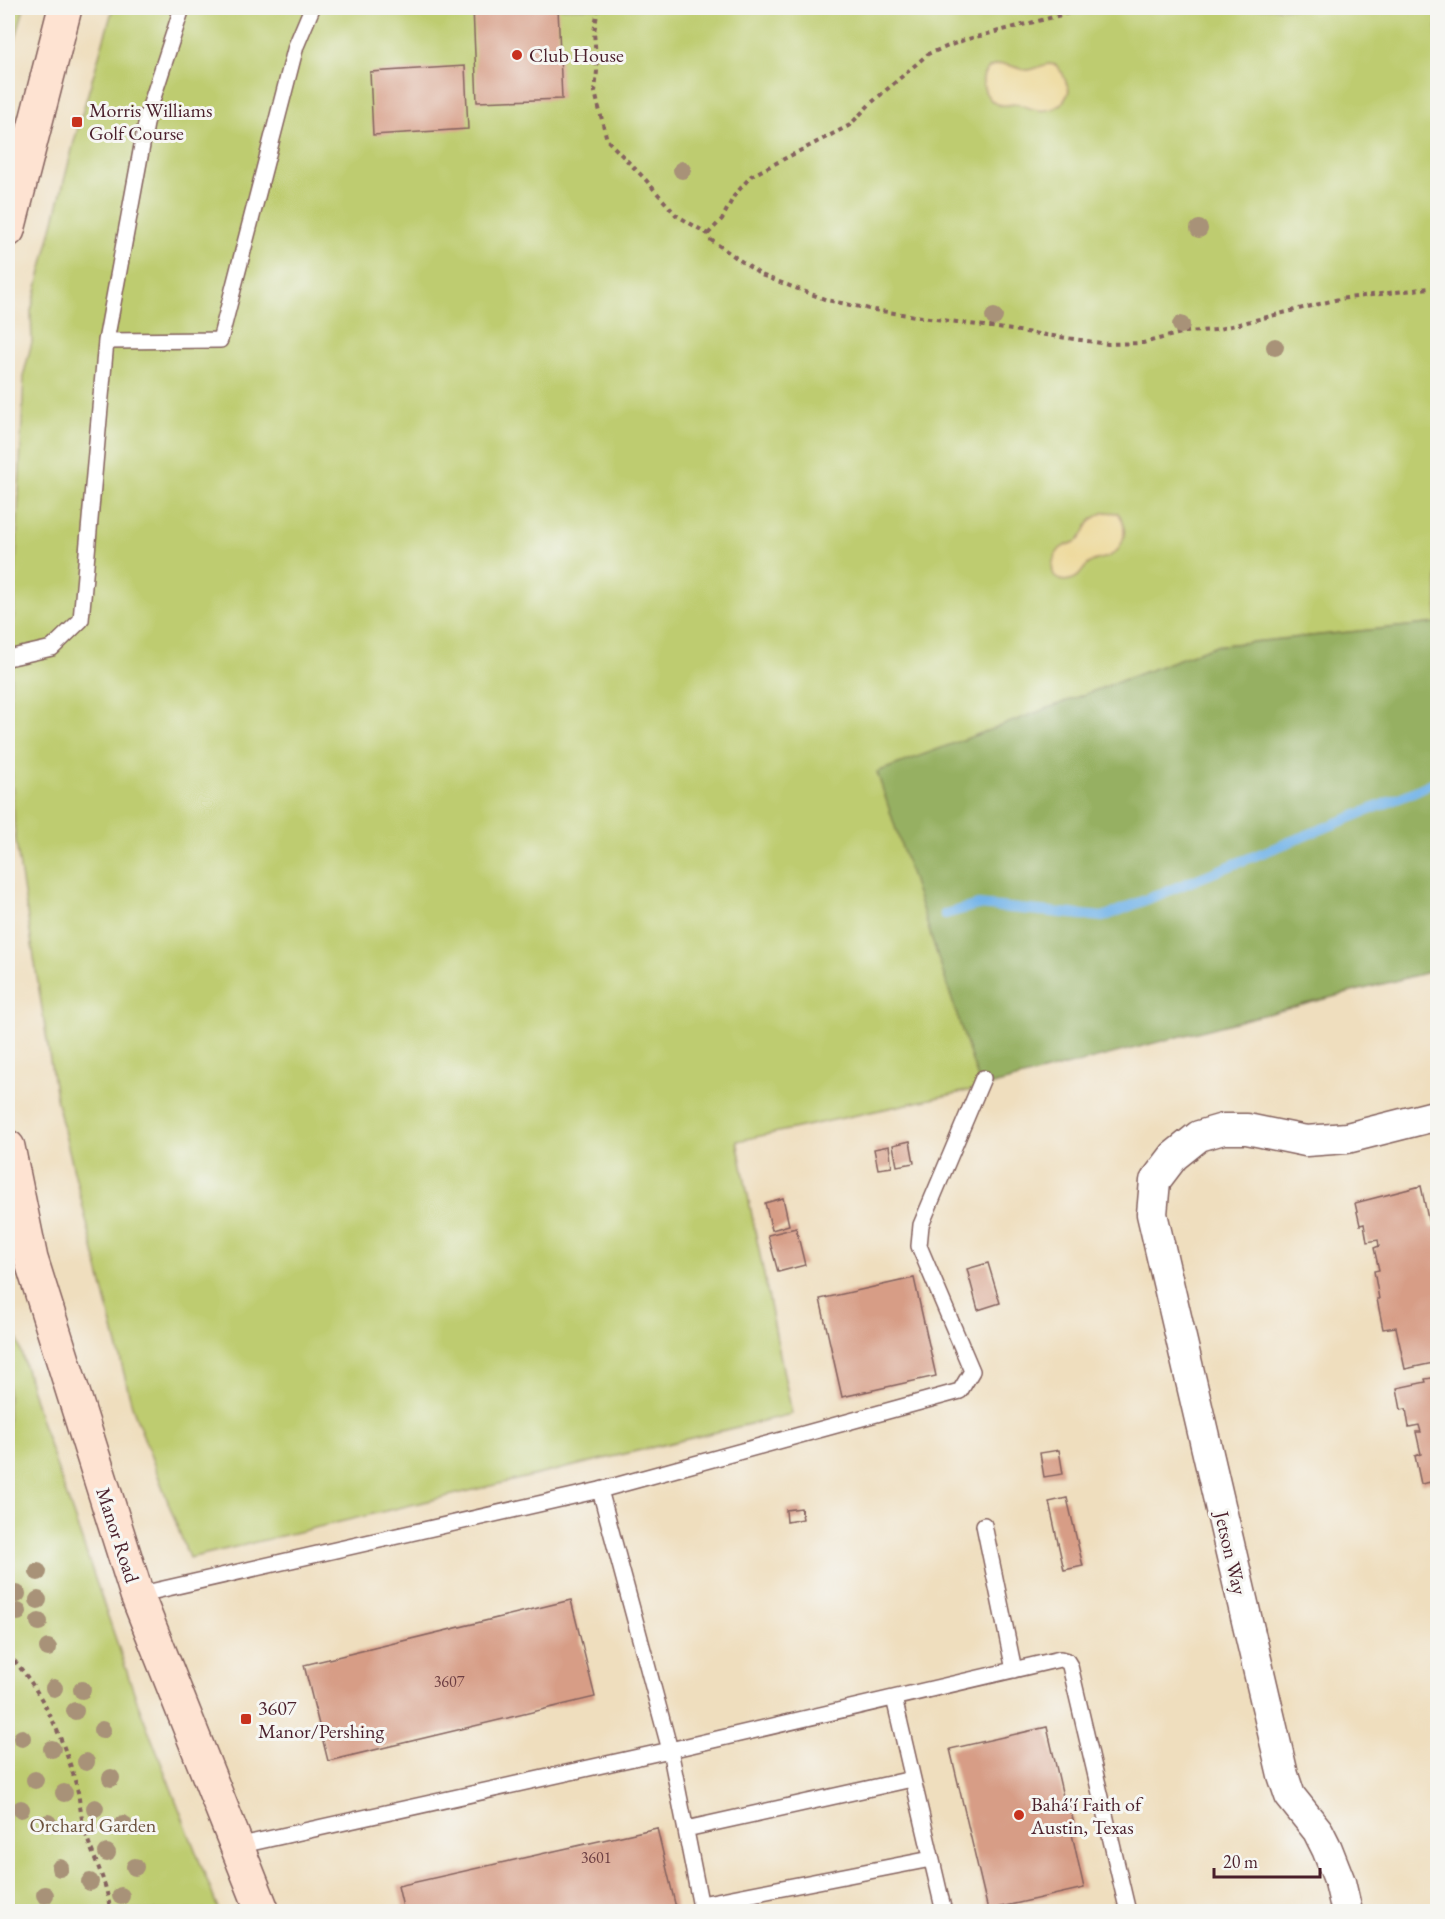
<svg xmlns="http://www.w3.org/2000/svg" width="1445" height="1919" font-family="'EB Garamond',serif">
	<rect width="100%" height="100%" fill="#f6f6f2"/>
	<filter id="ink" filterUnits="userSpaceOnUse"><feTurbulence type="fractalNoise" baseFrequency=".0167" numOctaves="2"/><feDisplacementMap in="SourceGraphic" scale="12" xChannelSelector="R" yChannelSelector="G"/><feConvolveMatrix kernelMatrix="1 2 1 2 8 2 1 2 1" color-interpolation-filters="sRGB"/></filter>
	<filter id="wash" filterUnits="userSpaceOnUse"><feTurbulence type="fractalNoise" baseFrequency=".008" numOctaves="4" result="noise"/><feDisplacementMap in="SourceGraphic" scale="24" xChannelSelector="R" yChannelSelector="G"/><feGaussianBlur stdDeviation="1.35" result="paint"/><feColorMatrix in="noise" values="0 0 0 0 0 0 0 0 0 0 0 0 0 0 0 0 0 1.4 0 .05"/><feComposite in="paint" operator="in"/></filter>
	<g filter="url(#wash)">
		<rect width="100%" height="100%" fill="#efdebe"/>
		<path fill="#becc6f" stroke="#84764d" stroke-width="1.5" d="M8 8H24L8 66Z
			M113 8H1437V623L1214 646 981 1088 737 1141 792 1414 189 1558 132 1406 56 1098 15 836 9 725 24 373 32 342 31 311 75 138Z
			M8 1306 40 1418 137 1701 219 1911H8Z"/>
		<path fill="#96b062" stroke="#706846" stroke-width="1.5" d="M1437 623V970L981 1088 877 772 1214 646Z"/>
		<path fill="#eeda9e" stroke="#9c7c64" stroke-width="1.5" d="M1049 64 1056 65 1063 74 1069 90C1065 106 1050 114 1033 109 1027 108 1022 104 1015 104 1009 104 1003 107 997 104 984 99 976 74 991 67 1006 60 1015 69 1027 70 1035 70 1041 65 1049 64Z
			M1105 512 1118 513C1129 528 1125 549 1108 557 1102 559 1096 559 1090 563 1082 568 1081 578 1070 580 1048 585 1049 560 1060 549 1065 545 1071 544 1077 541 1083 537 1084 531 1087 526 1091 519 1098 515 1105 512Z"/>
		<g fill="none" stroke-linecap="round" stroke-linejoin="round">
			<path stroke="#76b5e9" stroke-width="10" d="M945 914 978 905 1103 917 1409 794 1438 780"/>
		</g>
		<g id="blocks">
			<path fill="#d79d86" d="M473 8H558L562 99 477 102Z
				M465 66 468 129 373 135 370 72Z
				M910 1141 914 1163 897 1166 893 1145Z
				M889 1146 892 1167 878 1169 874 1149Z
				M1421 1186 1430 1228 1438 1226V1362L1405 1369 1396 1327 1383 1329 1377 1299H1379L1374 1271 1379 1270 1374 1248 1379 1246 1378 1240 1367 1242 1364 1224 1360 1225 1355 1203Z
				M783 1198 789 1225 772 1230 765 1203Z
				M796 1228 805 1265 778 1272 768 1235Z
				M988 1263 1000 1303 978 1310 967 1269Z
				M914 1278 936 1376 842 1397 820 1299Z
				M1438 1377V1506H1436L1431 1482 1421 1484 1415 1456 1421 1454 1416 1432H1421L1419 1425 1409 1427 1406 1409 1401 1410 1397 1388 1426 1382 1425 1379Z
				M1059 1450 1063 1474 1044 1477 1040 1453Z
				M1067 1498 1083 1566 1064 1570 1049 1502Z
				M801 1508 803 1519 787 1522 786 1510Z
				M571 1600 595 1697 328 1761 304 1665Z
				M1047 1727 1065 1805 1069 1804 1074 1824 1070 1825 1084 1888 988 1910 950 1749Z
				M657 1828 677 1912H404L398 1886Z"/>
		</g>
	</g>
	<g filter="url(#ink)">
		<use href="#blocks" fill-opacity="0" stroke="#84625e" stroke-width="1.5"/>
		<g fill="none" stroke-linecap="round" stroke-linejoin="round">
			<g stroke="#84625e" stroke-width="18">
				<path id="lane" d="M106 341 220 340 296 46 312 8
					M8 658 52 648 81 620 106 341 148 113 182 8
					M600 1490 670 1750 702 1912
					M984 1525 1014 1670
					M137 1595 600 1490 960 1391 972 1371 919 1246 921 1225 983 1078
					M894 1698 944 1912
					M686 1829 912 1779
					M237 1846 670 1750 1060 1659 1067 1661 1070 1666 1128 1912
					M701 1904 931 1859"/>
			</g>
			<g stroke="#84625e" stroke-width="33">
				<path id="street" d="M1347 1912 1340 1882 1327 1849 1318 1831 1290 1796 1283 1775 1152 1214 1155 1181 1174 1156 1199 1136 1223 1129H1247L1306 1141 1347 1138 1438 1115"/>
			</g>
			<g stroke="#84625e" stroke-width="36">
				<path id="secondary" d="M8 230 65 8
					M8 1147 31 1259 137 1595 263 1912"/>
			</g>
			<path stroke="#84625e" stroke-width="4" stroke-dasharray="4.5 4.5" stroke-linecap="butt" d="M598 8 594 32 597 71 595 92 607 140 645 179 676 215 708 234 711 240 761 275 827 300 874 310 1108 344 1143 343 1185 332 1215 330 1339 299 1438 287
				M708 234 722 219 734 196 751 176 850 125 870 104 928 54 964 40 1088 8
				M8 1654C43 1690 66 1744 78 1792 80 1804 81 1817 84 1828 92 1857 108 1881 110 1912"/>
			<use href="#lane" stroke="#fff" stroke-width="15"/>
			<use href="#street" stroke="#fff" stroke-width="30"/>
			<use href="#secondary" stroke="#fee3d2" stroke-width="33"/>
		</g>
		<g fill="#a89278">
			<circle cx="682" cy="170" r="9"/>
			<circle cx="1199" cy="229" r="9"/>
			<circle cx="994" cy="317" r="9"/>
			<circle cx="1181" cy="325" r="9"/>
			<circle cx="1275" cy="347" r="9"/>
			<circle cx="38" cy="1572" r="9"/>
			<circle cx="17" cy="1594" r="9"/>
			<circle cx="38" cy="1600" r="9"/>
			<circle cx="18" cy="1612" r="9"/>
			<circle cx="39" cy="1622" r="9"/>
			<circle cx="48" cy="1648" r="9"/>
			<circle cx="54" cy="1688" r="9"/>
			<circle cx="82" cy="1690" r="9"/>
			<circle cx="75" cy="1711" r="9"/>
			<circle cx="102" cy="1730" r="9"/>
			<circle cx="22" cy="1738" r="9"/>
			<circle cx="52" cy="1749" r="9"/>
			<circle cx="86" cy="1762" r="9"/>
			<circle cx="111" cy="1778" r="9"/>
			<circle cx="35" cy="1780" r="9"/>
			<circle cx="64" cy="1793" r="9"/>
			<circle cx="95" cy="1808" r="9"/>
			<circle cx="21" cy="1809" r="9"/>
			<circle cx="48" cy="1823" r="9"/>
			<circle cx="123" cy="1824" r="9"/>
			<circle cx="107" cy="1853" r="9"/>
			<circle cx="135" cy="1867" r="9"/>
			<circle cx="60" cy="1868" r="9"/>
			<circle cx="90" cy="1882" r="9"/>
			<circle cx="45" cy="1895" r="9"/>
			<circle cx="121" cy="1896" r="9"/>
		</g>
	</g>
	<g fill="#c8321e" stroke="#f6f6f2" stroke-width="2">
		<circle cx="517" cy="55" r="6"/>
		<rect x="71" y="116" width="12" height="12" rx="3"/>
		<rect x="240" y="1713" width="12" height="12" rx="3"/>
		<circle cx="1019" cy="1815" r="6"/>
	</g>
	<g text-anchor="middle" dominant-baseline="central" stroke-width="6" stroke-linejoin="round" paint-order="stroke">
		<g font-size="16" fill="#6d3e42">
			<text x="449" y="1681">3607</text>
			<text x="596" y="1857">3601</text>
		</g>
		<g font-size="20" fill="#4a1f2b" stroke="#f6f6f2" text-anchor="start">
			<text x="529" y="55">Club House</text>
			<text x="89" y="110">Morris Williams<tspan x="89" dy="23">Golf Course</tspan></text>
			<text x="258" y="1708">3607<tspan x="258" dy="23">Manor/Pershing</tspan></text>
			<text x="1031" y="1804">Bahá'í Faith of<tspan x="1031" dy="23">Austin, Texas</tspan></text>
		</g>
		<g font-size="20" fill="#4a1f2b" stroke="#f6f6f2">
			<text transform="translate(118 1535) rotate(72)">Manor Road</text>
			<text transform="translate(1231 1553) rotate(77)">Jetson Way</text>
		</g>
		<g font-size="20" fill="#6d533f" stroke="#f6f6f2">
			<text x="93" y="1825">Orchard Garden</text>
		</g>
	</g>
	<rect width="1445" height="1919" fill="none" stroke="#f6f6f2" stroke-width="30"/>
	<path d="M1214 1868v9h106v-9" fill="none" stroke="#4a1f2b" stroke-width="3"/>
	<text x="1223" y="1868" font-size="18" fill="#4a1f2b" stroke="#f6f6f2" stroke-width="4.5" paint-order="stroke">20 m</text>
</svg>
